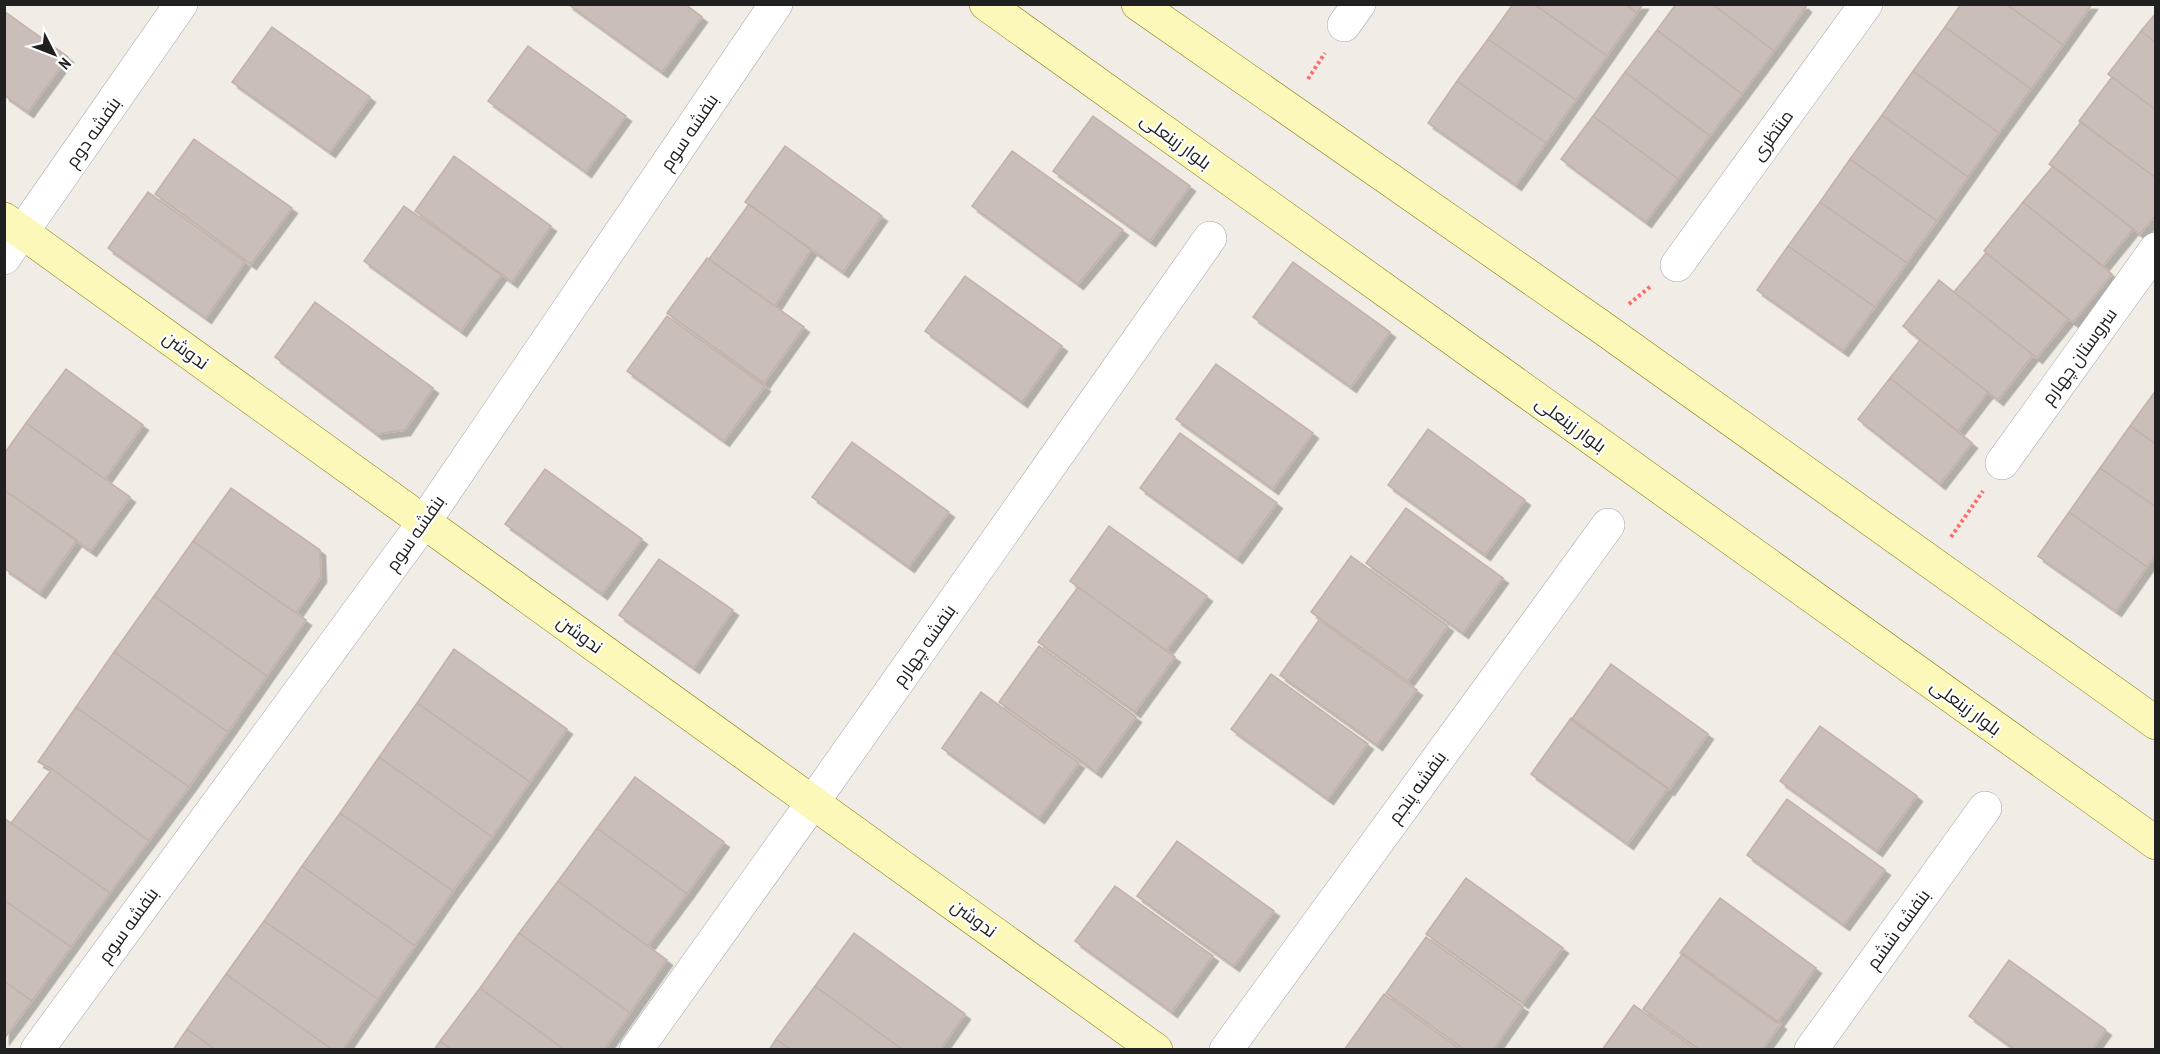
<svg xmlns="http://www.w3.org/2000/svg" width="2160" height="1054" font-family="'PT Sans Narrow',Cairo,sans-serif">
	<defs>
		<filter id="shadow"><feDropShadow dx="5.5" dy="5.5" stdDeviation="0" flood-color="#0004"/></filter>
	</defs>
	<rect width="100%" height="100%" fill="#f1ece6"/>
	<path fill="#c9beb9" stroke="#c3b1a8" stroke-width="1.5" filter="url(#shadow)" d="M568 4H685L702 17 662 72Z
		M1513 4H1534L1607 56 1576 100 1488 39Z
		M1534 4H1625L1637 13 1607 56Z
		M1625 4H1643L1637 13Z
		M1676 4H1712L1774 51 1742 94 1657 30Z
		M1712 4H1803L1806 7 1774 51Z
		M1961 4H2006L2063 45 2031 89 1945 27Z
		M2006 4H2092L2063 45Z
		M4 11 68 57 28 112 4 95Z
		M2156 13V43L2141 31Z
		M272 27 370 97 330 152 232 82Z
		M1945 27 2031 89 1999 133 1913 71Z
		M1657 30 1742 94 1710 136 1625 72Z
		M2141 31 2156 43V110L2108 74Z
		M1488 39 1576 100 1546 143 1457 81Z
		M528 46 626 116 586 172 488 101Z
		M1913 71 1999 133 1968 177 1882 115Z
		M1625 72 1710 136 1678 179 1593 116Z
		M2112 77 2156 110V178L2079 121Z
		M1457 81 1546 143 1516 185 1428 123Z
		M1882 115 1968 177 1937 221 1850 159Z
		M1093 116 1190 186 1150 241 1053 171Z
		M1593 116 1678 179 1646 222 1561 159Z
		M2081 122 2156 178V215L2140 234 2049 164Z
		M194 139 292 208 251 264 155 194Z
		M785 146 882 216 843 272 745 202Z
		M1012 151 1123 230 1078 284 972 206Z
		M454 156 551 226 512 282 415 211Z
		M1850 159 1937 221 1907 263 1820 202Z
		M2053 166 2133 229 2103 266 2023 202Z
		M148 192 245 262 206 318 108 248Z
		M1820 202 1907 263 1875 307 1788 246Z
		M2023 202 2112 274 2073 322 1984 251Z
		M749 204 811 250 775 306 709 259Z
		M404 206 501 275 461 331 364 261Z
		M1788 246 1875 307 1843 351 1757 290Z
		M1986 253 2068 319 2037 358 1954 292Z
		M707 258 804 327 764 383 667 313Z
		M1293 262 1390 332 1351 387 1253 317Z
		M965 276 1062 346 1022 402 925 331Z
		M1939 280 2033 355 1998 400 1903 326Z
		M315 302 433 388 405 430 377 434 275 357Z
		M667 316 765 386 724 441 627 371Z
		M1920 340 1988 392 1958 431 1890 378Z
		M1216 364 1313 433 1273 489 1176 419Z
		M66 369 143 425 105 479 26 423Z
		M1890 378 1972 443 1940 484 1858 419Z
		M2156 390V444L2130 426Z
		M26 423 130 497 91 551 4 490V454Z
		M2130 426 2156 444V507L2100 468Z
		M1428 429 1525 500 1485 555 1388 485Z
		M1180 433 1277 503 1237 558 1140 488Z
		M852 442 949 512 909 567 812 497Z
		M2100 468 2156 507V554L2147 567 2069 512Z
		M545 469 642 539 602 594 505 524Z
		M231 488 320 550 321 577 296 613 193 541Z
		M4 490 77 540 40 593 4 568Z
		M1406 508 1503 578 1463 633 1366 563Z
		M2069 512 2147 567 2116 611 2038 556Z
		M1109 526 1207 596 1166 651 1070 581Z
		M193 541 306 620 267 676 154 596Z
		M1351 556 1448 626 1408 681 1311 612Z
		M659 559 733 610 694 668 619 615Z
		M1078 587 1175 657 1135 712 1038 642Z
		M154 596 267 676 228 732 114 652Z
		M1319 620 1417 690 1377 745 1280 675Z
		M1039 646 1136 717 1096 772 999 702Z
		M454 649 567 729 530 782 417 703Z
		M114 652 228 732 189 787 76 707Z
		M1611 664 1708 734 1669 790 1571 720Z
		M1271 674 1368 744 1328 799 1231 729Z
		M981 692 1079 763 1039 818 942 748Z
		M417 703 530 782 492 837 379 757Z
		M76 707 189 787 149 841 52 769 38 762Z
		M1571 718 1668 788 1628 844 1531 774Z
		M1820 726 1917 796 1877 851 1780 781Z
		M379 757 492 837 453 891 340 813Z
		M52 769 149 841 110 893 11 823Z
		M635 777 724 842 687 894 597 828Z
		M1787 799 1885 870 1844 925 1747 855Z
		M340 813 453 891 415 946 302 866Z
		M4 818 110 893 71 947 4 900Z
		M597 828 687 894 648 946 558 881Z
		M1177 841 1274 911 1234 966 1137 896Z
		M302 866 415 946 378 999 264 921Z
		M1466 878 1563 948 1523 1003 1426 934Z
		M558 881 667 960 630 1013 519 933Z
		M1115 886 1213 956 1172 1012 1075 941Z
		M1720 898 1816 968 1777 1023 1680 953Z
		M4 900 71 947 32 1001 4 981Z
		M264 921 378 999 343 1050H333L226 974Z
		M519 933 630 1013 604 1050H565L480 988Z
		M854 933 965 1014 940 1050H903L815 986Z
		M1426 937 1523 1007 1493 1050H1465L1386 993Z
		M1683 953 1781 1024 1762 1050H1700L1643 1009Z
		M2009 960 2106 1030 2092 1050H2016L1969 1016Z
		M226 974 333 1050H216L187 1029Z
		M4 981 32 1001 4 1039Z
		M815 986 903 1050H791L776 1039Z
		M480 988 565 1050H452L440 1041Z
		M1384 994 1461 1050H1344Z
		M1634 1005 1696 1050H1602Z
		M187 1029 216 1050H173Z
		M776 1039 791 1050H769Z
		M440 1041 452 1050H434Z"/>
	<g fill="none" stroke-linecap="round" stroke-linejoin="round">
		<g stroke="#a7a7a7" stroke-width="34">
			<path id="street" d="M1344 25 1359 4
				M4 258 181 4
				M1677 265 1866 4
				M2002 463 2156 249
				M37 1050 424 522 776 4
				M636 1050 813 802 1210 238
				M1226 1050 1608 525
				M1811 1050 1985 808"/>
		</g>
		<g stroke="#7a7b03" stroke-width="34">
			<path id="secondary" d="M986 4 2156 843
				M1138 4 1600 326 2156 723
				M4 219 1156 1050"/>
		</g>
		<path stroke="#fd6c6b" stroke-width="4" stroke-dasharray="3 3" stroke-linecap="butt" d="M1308 79 1325 53
			M1629 304 1651 286
			M1951 537 1983 491"/>
		<use href="#street" stroke="#fff" stroke-width="33"/>
		<use href="#secondary" stroke="#fbf8ba" stroke-width="33"/>
	</g>
	<g text-anchor="middle" dominant-baseline="central" stroke-width="4.5" stroke-linejoin="round" paint-order="stroke">
		<g font-size="18" fill="#202020" stroke="#fff">
			<text transform="translate(93 132) rotate(-55)">بنفشه دوم</text>
			<text transform="translate(689 132) rotate(-56)">بنفشه سوم</text>
			<text transform="translate(1772 135) rotate(-54)">منتظری</text>
			<text transform="translate(1176 141) rotate(36)">بلوار زینعلی</text>
			<text transform="translate(186 350) rotate(36)">ندوشن</text>
			<text transform="translate(2079 356) rotate(-54)">سروستان چهارم</text>
			<text transform="translate(1571 424) rotate(36)">بلوار زینعلی</text>
			<text transform="translate(415 533) rotate(-55)">بنفشه سوم</text>
			<text transform="translate(580 634) rotate(36)">ندوشن</text>
			<text transform="translate(924 645) rotate(-55)">بنفشه چهارم</text>
			<text transform="translate(1966 707) rotate(36)">بلوار زینعلی</text>
			<text transform="translate(1417 787) rotate(-54)">بنفشه پنجم</text>
			<text transform="translate(974 918) rotate(36)">ندوشن</text>
			<text transform="translate(128 925) rotate(-54)">بنفشه سوم</text>
			<text transform="translate(1898 929) rotate(-54)">بنفشه ششم</text>
		</g>
	</g>
	<rect width="2160" height="1054" fill="none" stroke="#202020" stroke-width="12"/>
	<g transform="translate(54 54) rotate(132)" stroke="#ffffff" stroke-width="4.5" paint-order="stroke">
	<path d="M0-4.5L10 22L0 15L-10 22Z" fill="#202020"/>
	<text y="-9" font-size="16" font-weight="bold" text-anchor="middle" fill="#202020">N</text>
	</g>
</svg>
